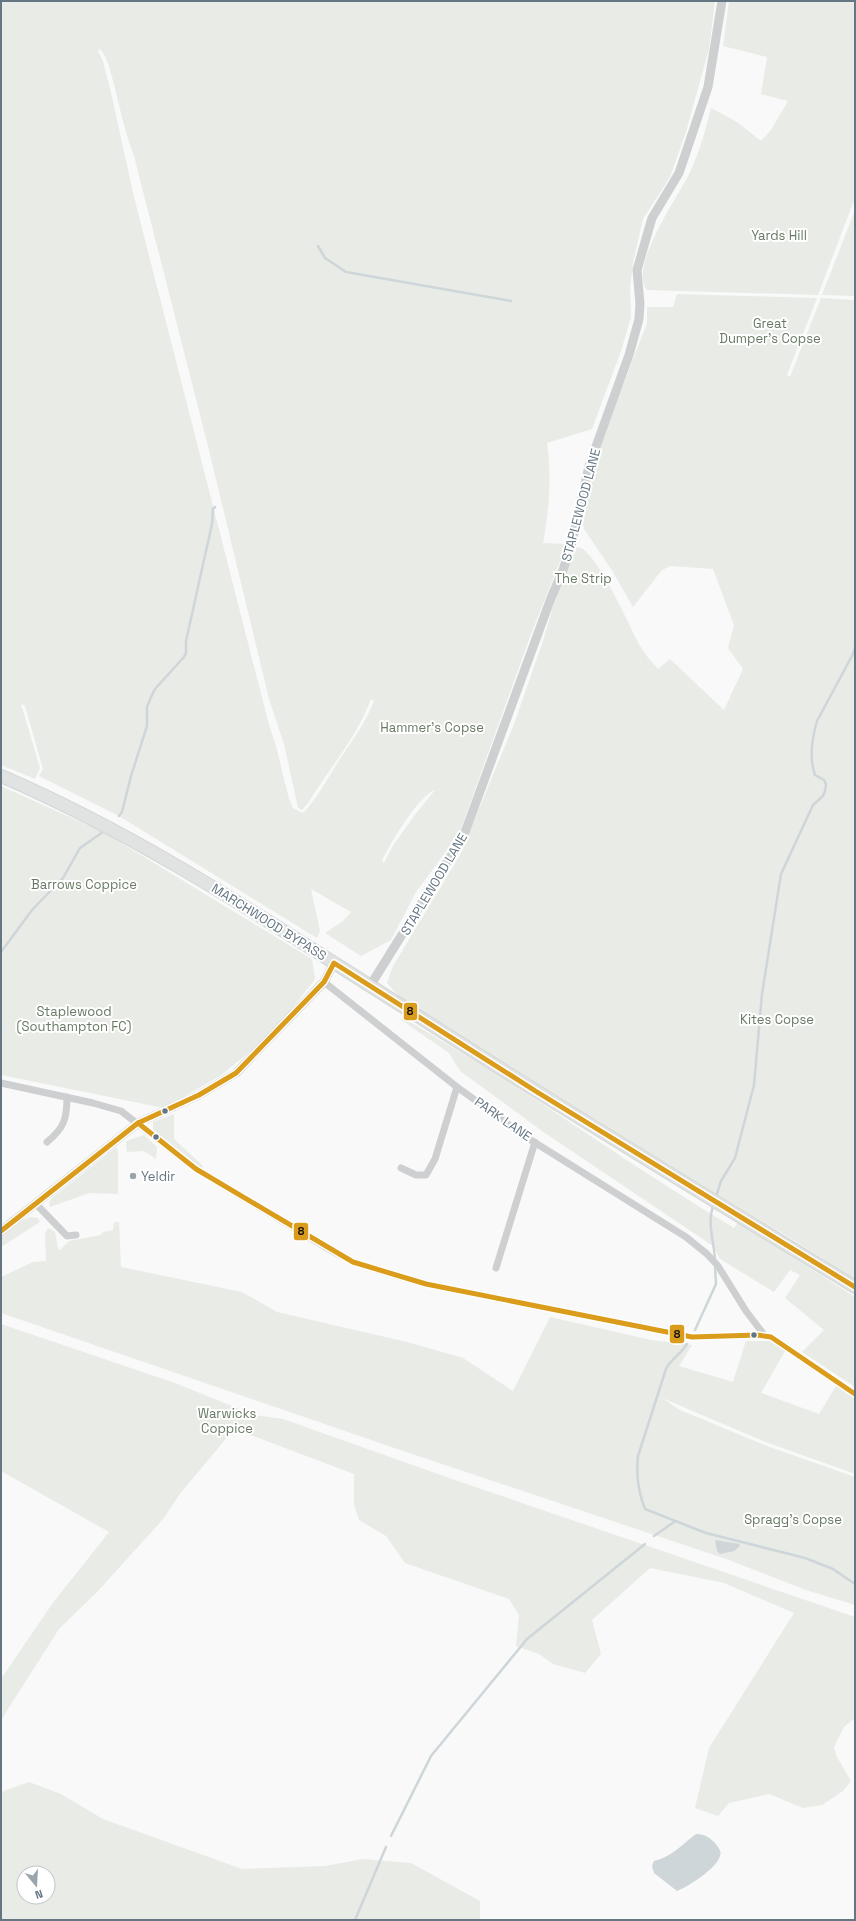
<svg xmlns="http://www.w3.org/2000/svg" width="856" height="1921" font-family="'Space Grotesk',sans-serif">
	<rect width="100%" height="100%" fill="#f9f9f9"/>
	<path fill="#e8ebe6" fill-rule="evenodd" d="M1 1H715L709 49 686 132 670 177 643 219 633 263 630 287 631 317 621 351 592 429 547 443C552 477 549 509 543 543L567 544 531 634 459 834 416 892 391 940 361 956 325 933 343 921 351 912 311 889 320 931 317 938 119 816 39 776 43 769 25 706 21 704 40 768 35 779 1 765ZM100 49C107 57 109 67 112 77 119 103 124 130 134 156L207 442 269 699 284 744 298 808 302 810 308 803C329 769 357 737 371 699L374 701C365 724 351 742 338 762 327 779 317 799 303 813L293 808 289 799 276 746 269 725 133 193 112 97 103 61 98 51ZM435 790 414 816 392 847 384 863 382 861C389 845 419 795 435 790Z
		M729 1H855V198L818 295 647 290C627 267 681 193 691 170 700 150 706 129 711 108L737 122 761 141 771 130 788 101 761 94 767 57 723 46Z
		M855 210V296L822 295Z
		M677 294 817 298 787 375 790 377 821 298 855 300V1279L792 1239 657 1160 598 1121 464 1039 402 1000 387 983 393 966 460 855 514 724 543 641 557 593 577 547C596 547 630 629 641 647 645 655 652 662 658 669L670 659 724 710 743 669 728 648 734 625 713 569 671 566 662 570 633 607 613 572 584 529 583 524 598 450 647 323V307H673Z
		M1 786 103 832 312 959 315 979 273 1033 220 1076 164 1108 1 1075Z
		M400 1019 412 1023C450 1046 489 1069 526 1093 595 1139 663 1185 734 1228L738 1222 855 1297V1387L802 1352 824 1330 785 1298 800 1275 790 1270 774 1292 720 1259 713 1246 542 1131 460 1071 449 1053Z
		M174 1114V1139L200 1163 203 1166 202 1169 153 1130V1122Z
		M144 1135 157 1147 156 1159 144 1151 127 1152 126 1141Z
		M116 1147 118 1151V1194L89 1193 50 1207 49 1203 52 1198Z
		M31 1217 38 1218 40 1222 1 1247V1236L23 1220Z
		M114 1222H119L121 1267 242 1292 277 1312 407 1342 463 1358 513 1391 550 1317 651 1340 692 1345 679 1366 733 1382 746 1341H770L785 1351 761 1393 819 1414 836 1386 855 1398V1474L763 1441 662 1398 680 1410 767 1446 855 1477V1605L806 1590 729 1560 409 1453 1 1313V1277L33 1262 46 1261 45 1234 48 1228 55 1232 58 1249 60 1250 69 1241 101 1235 103 1232 113 1230Z
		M1 1324 175 1383 254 1415 283 1419 452 1479 855 1617V1718L844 1727 834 1747 837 1757 851 1781 843 1791 822 1805 803 1808 769 1794 729 1803 718 1816 695 1808 709 1748 794 1613 724 1583 650 1568 592 1620 601 1654 585 1673 553 1664 539 1654 516 1646 519 1615 509 1599 405 1563 386 1536 359 1520 354 1505V1474L243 1432 229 1435 179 1495 164 1518 98 1591 59 1629 1 1720V1679L52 1604 109 1532 1 1471Z
		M29 1782 61 1794 103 1819 242 1869 325 1866 363 1859 411 1863 480 1901V1920H1V1792ZM24 1873H48V1897H24Z"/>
	<path fill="#ced6d9" d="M715 1540 740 1544 739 1547 734 1551 720 1554 717 1551Z
		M696 1834C704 1834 709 1837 715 1843 718 1847 722 1851 720 1856 717 1868 688 1887 677 1891L654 1873 652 1866 654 1861C670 1858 684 1843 696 1834Z"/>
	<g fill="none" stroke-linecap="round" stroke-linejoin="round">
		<path stroke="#ced6d9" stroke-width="2.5" d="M318 246 325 258 346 272 511 301
			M119 816 122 812 131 776 147 726V707L151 697 155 689 184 657 186 653V641L212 524 213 509 215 507
			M1 952 32 910 63 878 80 848 103 832
			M716 1197 721 1181 735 1158 754 1085 762 994 781 874 813 805 823 796 825 791 826 784 824 780 815 775C809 757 812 739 817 721L853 654 855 647
			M713 1206C707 1223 714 1241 715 1260
			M695 1330 716 1284 715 1267
			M687 1344C681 1354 671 1359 666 1369L638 1456C636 1475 638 1492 645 1509L706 1533 805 1558 833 1569 855 1584
			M654 1536 674 1522
			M391 1836 431 1756 527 1639 645 1544
			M355 1920 386 1847"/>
		<g stroke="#d5d6d7" stroke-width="14">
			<path id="primary" d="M1 776C150 840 284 932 421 1018 564 1110 710 1198 855 1287"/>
		</g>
		<path stroke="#cecfd0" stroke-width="7" d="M324 982 457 1087 526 1137 686 1237 707 1254 718 1266 746 1311 765 1336
			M1 1083 93 1103 121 1111 196 1169 332 1251 353 1262 384 1272 426 1284 692 1337 757 1335 771 1337 855 1394
			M47 1142C64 1128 67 1119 67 1097
			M401 1168 416 1175H426L435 1159 457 1087
			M36 1204 67 1236 76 1235
			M496 1268 535 1142"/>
		<path stroke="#cecfd0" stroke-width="9" d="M370 986 464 835 551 598 563 570 572 542 589 466 629 355 639 319 640 304 637 270 652 218 679 173 708 87 722 1
			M1 1231 138 1123 199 1095 236 1073 324 982 334 963"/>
		<use href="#primary" stroke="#e1e2e2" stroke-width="12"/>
		<g stroke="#fff" stroke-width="8">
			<path id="bus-1" d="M138 1123 196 1169 353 1262 426 1284 692 1337 757 1335 771 1337 855 1394
				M1 1231 138 1123 199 1095 236 1073 324 982 334 963 537 1092 855 1287"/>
		</g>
		<use href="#bus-1" stroke="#da9c1a" stroke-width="5"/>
	</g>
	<g fill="#657683" stroke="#fff" stroke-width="1.5">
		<circle cx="165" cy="1111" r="3.5"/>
		<circle cx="156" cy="1137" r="3.5"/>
		<circle cx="754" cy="1335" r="3.5"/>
	</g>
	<circle fill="#99a4ac" stroke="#fff" stroke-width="1.5" cx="133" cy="1176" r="4"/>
	<g text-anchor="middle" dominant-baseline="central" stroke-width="4" stroke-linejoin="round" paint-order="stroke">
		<g font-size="13" fill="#687a64" stroke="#fff">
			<text x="779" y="235">Yards Hill</text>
			<text x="770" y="323">Great<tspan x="770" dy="15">Dumper's Copse</tspan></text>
			<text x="583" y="578">The Strip</text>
			<text x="432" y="727">Hammer's Copse</text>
			<text x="84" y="884">Barrows Coppice</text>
			<text x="74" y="1011">Staplewood<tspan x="74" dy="15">(Southampton FC)</tspan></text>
			<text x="777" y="1019">Kites Copse</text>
			<text x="227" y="1413">Warwicks<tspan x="227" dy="15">Coppice</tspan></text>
			<text x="793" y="1519">Spragg's Copse</text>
		</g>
		<g font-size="13" fill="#657683" stroke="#fff">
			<text transform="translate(581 505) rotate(-75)">STAPLEWOOD LANE</text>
			<text transform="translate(434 884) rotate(-59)">STAPLEWOOD LANE</text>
			<text transform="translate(269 922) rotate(32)">MARCHWOOD BYPASS</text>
			<text transform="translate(503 1119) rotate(35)">PARK LANE</text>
		</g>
		<g font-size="13" fill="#657683" stroke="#fff" text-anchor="start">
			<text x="141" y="1176">Yeldir</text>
		</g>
	</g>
	<g stroke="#fff" stroke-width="1.5">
		<rect x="403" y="1002" width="15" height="19" rx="4" fill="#da9c1a"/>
		<rect x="293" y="1222" width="16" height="19" rx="4" fill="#da9c1a"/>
		<rect x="669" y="1324" width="16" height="20" rx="4" fill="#da9c1a"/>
	</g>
	<g font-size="11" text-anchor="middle" font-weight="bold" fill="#111">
		<text x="410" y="1015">8</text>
		<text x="301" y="1235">8</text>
		<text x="677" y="1338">8</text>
	</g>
	<rect width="856" height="1921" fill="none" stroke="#657683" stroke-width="4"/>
	<g transform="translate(36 1885) rotate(162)"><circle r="19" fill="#ffffff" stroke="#c1c8cd"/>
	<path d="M0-3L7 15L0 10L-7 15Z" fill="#99a4ac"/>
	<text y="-6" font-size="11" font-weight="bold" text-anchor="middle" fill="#657683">N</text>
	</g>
</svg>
